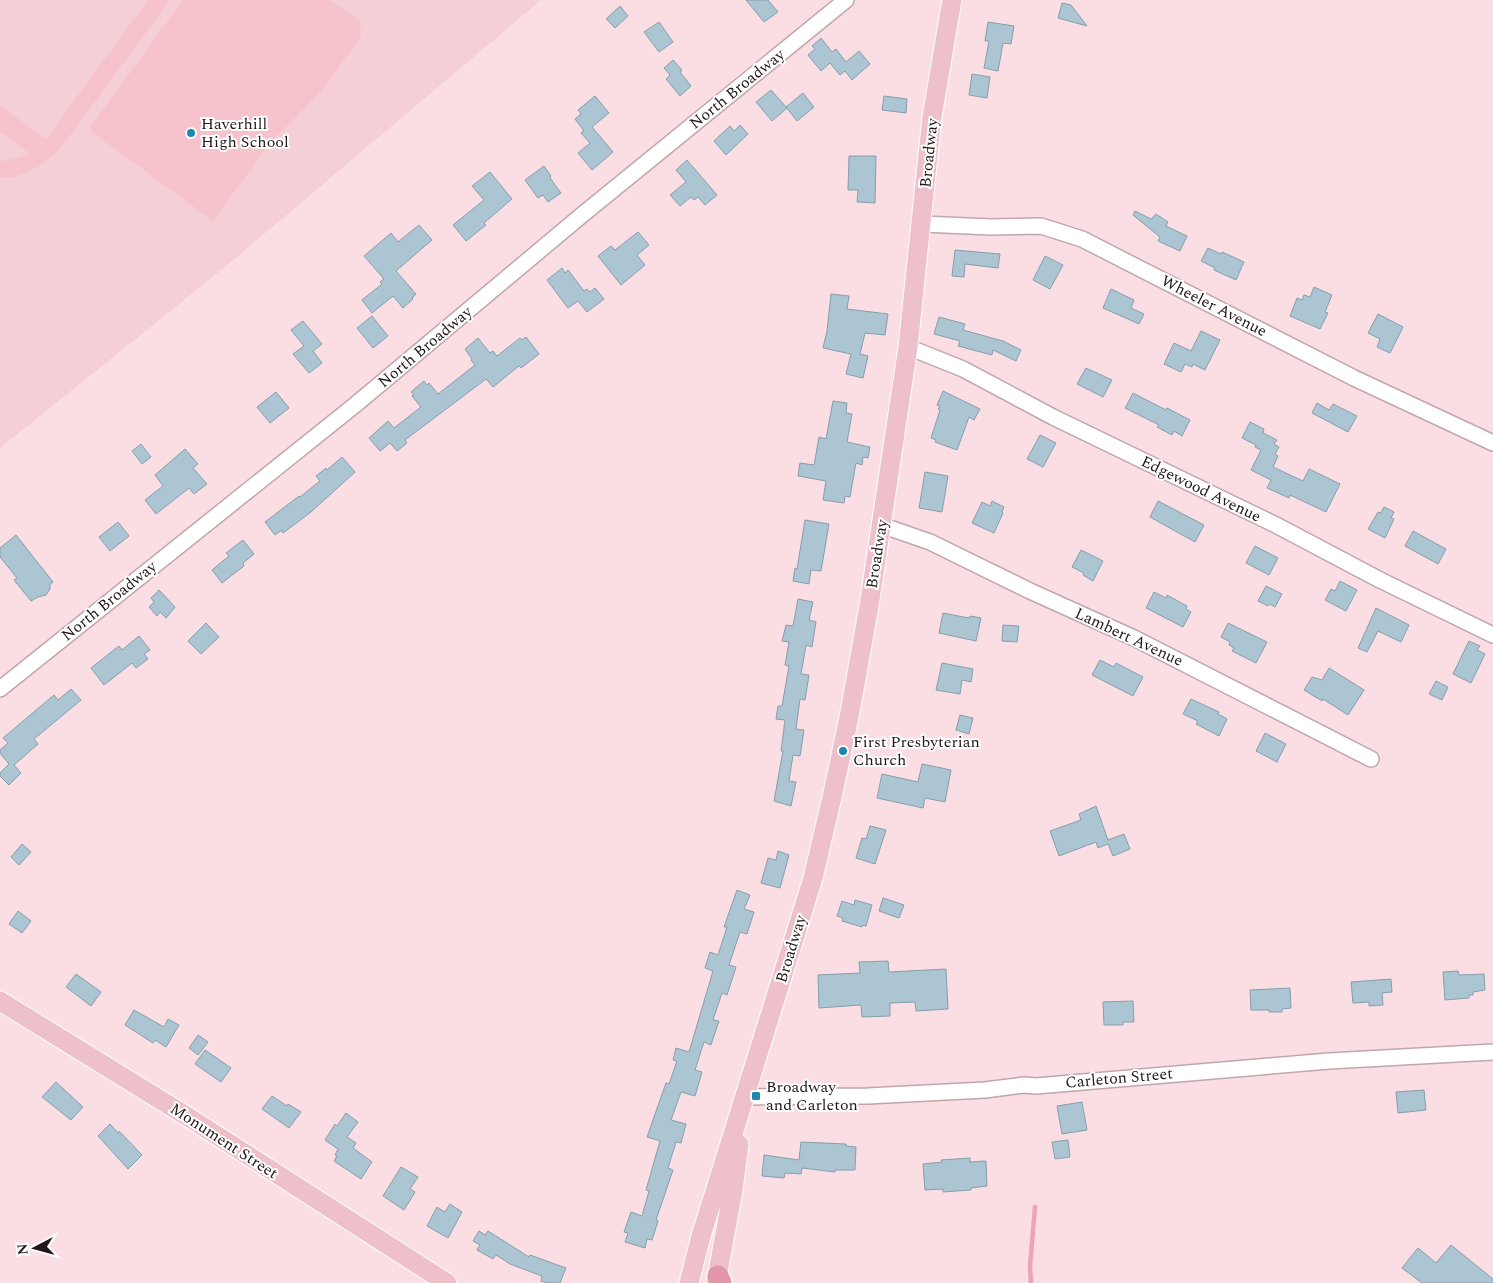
<svg xmlns="http://www.w3.org/2000/svg" width="1493" height="1283" font-family="Spectral,serif">
	<rect width="100%" height="100%" fill="#fbdee4"/>
	<path fill="#f4cfd6" d="M0 0H541L225 267 0 448Z"/>
	<path fill="#f6c3cd" d="M148 0H170L65 142 55 153 41 165 26 173 13 177 0 178V162L22 157 29 153 0 132V106L46 139Z
		M183 0H330L360 21 361 36 323 89 269 144 213 221 92 132 91 126Z"/>
	<g fill="none" stroke-linecap="round" stroke-linejoin="round">
		<path stroke="#eca5b4" stroke-width="4.5" d="M1031 1283 1030 1266 1035 1207"/>
	</g>
	<path fill="#acc5d2" stroke="#869eab" d="M746 0H768L778 12 764 22Z
		M1062 3 1071 5 1087 26 1058 18Z
		M620 6 628 16 615 28 606 19Z
		M659 22 673 42 659 52 644 32Z
		M988 22 1014 26 1011 44 1003 43 998 71 984 68 989 41H985Z
		M821 38 832 52 836 49 846 62 859 51 870 64 852 80 845 71 840 75 830 63 821 71 808 55 815 49 812 46Z
		M673 60 682 70 680 72 691 86 680 96 666 79 670 75 664 68Z
		M972 74 990 77 987 98 969 95Z
		M771 90 787 108 772 121 756 102Z
		M803 93 814 107 797 121 786 107Z
		M595 96 609 113 592 127 613 152 592 170 578 153 590 143 581 133 584 131 575 119 581 114 578 110Z
		M884 96 907 99 906 113 882 110Z
		M740 125 748 134 726 155 714 141 730 126 734 131Z
		M849 156H876L875 203 857 202 858 190H848Z
		M687 160 717 195 705 205 698 197 694 200 691 197 680 206 670 195 686 182 676 170Z
		M544 166 551 176 550 178 561 193 548 202 543 195 538 198 525 180Z
		M490 172 512 199 484 223 486 225 466 241 453 225 484 200 472 186Z
		M1135 211 1151 219 1156 214 1168 222 1166 226 1187 236 1180 251 1158 241 1160 237 1133 215Z
		M419 225 432 240 396 271 416 294 412 298 413 299 403 308 393 296 372 313 362 300 382 284 380 282 384 279 364 256 391 233 398 242Z
		M638 232 649 245 637 255 645 265 621 285 598 256 611 246 615 250Z
		M1208 248 1221 254 1222 252 1244 262 1236 280 1214 270 1215 268 1201 261Z
		M955 250 1000 254 998 268 965 264 964 277 952 276Z
		M1045 256 1063 265 1050 289 1033 280Z
		M562 268 565 273 568 270 584 291 587 289 590 292 595 288 604 299 587 312 578 301 568 308 547 280Z
		M1314 287 1332 295 1325 312 1328 313 1320 329 1290 316 1297 298 1302 300 1304 295 1310 297Z
		M1111 289 1134 300 1131 308 1144 314 1139 324 1103 308Z
		M831 294 849 296 847 309 888 314 885 335 865 333 860 354 868 356 863 378 846 374 851 354 823 348 827 331Z
		M1378 314 1403 327 1390 353 1377 347 1380 339 1368 333Z
		M372 316 388 336 373 348 357 328Z
		M939 317 965 324 963 330 1003 341 1021 350 1016 361 993 350 992 355 958 346 960 341 934 334Z
		M303 321 322 344 313 351 322 363 309 373 293 354 304 346 291 330Z
		M1201 331 1220 340 1205 370 1193 364 1192 367 1185 364 1181 372 1164 364 1174 343 1191 351Z
		M526 337 539 354 521 368 519 366 493 387 486 379 405 440 407 443 397 451 390 443 380 451 369 438 388 421 394 428 421 407 412 396 414 395 411 392 424 381 427 385 429 383 438 394 475 365 471 360 472 359 465 349 478 338 490 353 493 351 497 356 520 338 522 340Z
		M1086 368 1112 380 1103 397 1077 384Z
		M943 391 980 409 974 420 969 417 957 450 935 442 936 440 931 438 940 410 938 409 940 406 937 405Z
		M276 392 289 408 270 423 257 407Z
		M1133 393 1166 410 1167 408 1190 420 1182 436 1174 431 1172 435 1157 427 1159 425 1125 408Z
		M833 401 847 403 846 413 852 414 847 442 870 447 868 458 863 457 862 465 856 463 850 497 845 496 844 503 823 500 826 481 798 476 800 463 814 465 819 437 826 439Z
		M1317 403 1329 410 1333 404 1357 416 1348 432 1312 413Z
		M1250 422 1264 429 1263 433 1277 440 1274 444 1279 447 1275 454 1278 456 1273 467 1303 481 1309 469 1340 484 1326 512 1290 495 1289 498 1267 488 1271 480 1251 470 1261 450 1255 447 1256 445 1242 438Z
		M1040 435 1056 443 1043 467 1027 459Z
		M141 444 151 457 142 464 132 451Z
		M185 449 198 464 193 468 207 484 194 494 189 488 156 514 145 500 163 486 155 475Z
		M342 457 355 472 311 512 283 533 282 530 275 535 265 522 299 496 300 497 320 481 316 476 326 468 327 470Z
		M925 472 948 476 942 512 919 508Z
		M992 501 1004 507 1002 512 1003 513 994 533 972 523 982 502 990 506Z
		M1158 501 1204 525 1195 542 1150 517Z
		M1384 507 1394 512 1391 518 1394 519 1385 538 1368 529 1378 512 1381 513Z
		M805 520 829 524 821 571 811 570 809 584 793 581 795 568 797 569Z
		M118 522 129 536 110 551 99 537Z
		M1413 531 1446 549 1438 564 1405 546Z
		M16 535 53 582 50 584V589L46 595 38 597 31 601 14 580 17 578 0 557V548Z
		M243 540 254 554 243 563 244 566 222 583 212 570 229 556 226 553Z
		M1255 546 1278 558 1269 575 1246 563Z
		M1081 550 1103 561 1093 581 1083 575 1084 573 1072 567Z
		M1340 581 1357 590 1346 611 1325 600 1331 589 1335 591Z
		M1266 586 1282 594 1275 607 1270 604 1268 606 1258 601Z
		M159 590 175 607 166 618 160 612 157 616 149 607 154 602 151 598Z
		M1154 592 1166 598 1167 595 1187 606 1186 609 1191 612 1183 627 1146 608Z
		M798 599 813 602 809 620 816 622 812 647 806 645 801 674 809 675 805 700 800 699 796 729 804 730 800 756 793 755 789 781 796 782 791 806 774 801 783 751H781L785 720 776 719 778 706H782L789 666 785 665 789 642 782 641 786 625 793 626Z
		M1376 608 1409 625 1401 642 1378 631 1367 652 1358 648Z
		M943 613 969 618 970 616 981 618 976 641 939 633Z
		M206 623 219 637 201 654 188 641Z
		M1228 623 1267 642 1256 663 1232 651 1234 648 1229 645 1230 642 1221 637Z
		M1003 625 1019 626 1017 642 1002 641Z
		M139 636 150 650 144 654 148 659 136 668 132 663 104 685 91 668 119 646 122 650Z
		M1469 641 1480 646 1477 650 1485 654 1471 683 1453 674Z
		M1100 660 1114 667 1116 663 1143 677 1133 696 1092 675Z
		M942 663 973 669 971 682 962 680 960 694 936 690Z
		M1329 668 1364 690 1348 715 1323 699 1322 701 1304 690 1312 677 1322 680Z
		M1436 681 1448 687 1442 700 1429 694Z
		M71 689 81 700 34 739 38 744 14 765 21 773 9 785 0 776V773L9 764 0 753V750L8 743 3 738 54 695 58 700Z
		M1191 699 1219 712 1218 714 1227 719 1219 736 1196 724 1198 721 1183 714Z
		M960 715 973 718 969 734 956 730Z
		M1265 733 1286 744 1277 762 1256 751Z
		M922 764 951 770 945 802 925 798 923 808 877 798 882 774 918 782Z
		M1096 806 1108 840 1124 834 1130 849 1113 856 1108 844 1098 848 1096 842 1059 856 1050 831 1081 820 1079 814Z
		M870 826 886 830 875 864 856 858 862 838 866 839Z
		M22 844 31 852 19 865 11 857Z
		M778 851 789 855 780 888 761 883 768 858 776 860Z
		M737 890 750 895 744 909 754 912 747 934 740 932 729 965 736 967 727 995 722 993 713 1020 719 1021 711 1045 704 1042 695 1070 702 1072 695 1096 681 1092 671 1120 686 1124 681 1143 676 1142 668 1168 673 1170 656 1220 658 1221 652 1240 647 1239 645 1248 625 1242 628 1233 624 1232 631 1212 642 1216 649 1191 646 1190 660 1141 647 1137 666 1083 669 1084 677 1061 673 1060 676 1048 689 1052 713 971 705 968 710 952 718 955 727 927H724Z
		M883 898 904 905 899 918 879 911Z
		M855 900 872 905 866 926 863 925 862 927 842 921 843 918 837 916 842 901 854 905Z
		M18 911 31 921 22 933 9 924Z
		M888 961 889 972 946 969 948 1009 916 1011 915 1002 890 1003V1016L862 1017 861 1005 819 1008 818 975 860 973 859 962Z
		M1458 971 1459 975 1484 974 1485 990 1473 992V995H1469V998L1445 1000 1443 972Z
		M76 974 101 992 91 1006 66 987Z
		M1391 979 1392 992 1382 993 1383 1005 1369 1006V1002L1353 1003 1351 982Z
		M1290 988 1291 1008 1282 1009V1012H1269V1010H1251L1250 990Z
		M1133 1001 1134 1022H1123V1025H1104L1103 1002Z
		M134 1010 164 1027 168 1019 179 1025 166 1047 155 1040 153 1043 125 1025Z
		M198 1035 208 1042 198 1055 189 1048Z
		M205 1050 231 1068 221 1082 195 1064Z
		M56 1082 83 1107 71 1120 42 1097Z
		M1424 1090 1426 1110 1398 1113 1396 1092Z
		M272 1096 287 1106 288 1104 301 1112 289 1128 262 1109Z
		M1082 1102 1087 1130 1062 1134 1057 1106Z
		M346 1113 358 1122 347 1137 356 1143 353 1148 372 1162 361 1179 334 1161 337 1156 335 1155 338 1149 325 1140 335 1124 337 1126Z
		M110 1124 118 1133 119 1131 142 1155 128 1169 98 1136Z
		M1068 1140 1070 1157 1055 1159 1052 1142Z
		M801 1142 846 1144V1146L856 1147 855 1170H835V1172L802 1168 801 1174 785 1173 784 1178 762 1176 764 1155 799 1160Z
		M970 1158V1162L986 1161 987 1186 971 1188V1190L943 1192V1189L925 1190 923 1164 942 1162 941 1160Z
		M401 1167 418 1177 410 1189 415 1192 404 1210 383 1196Z
		M450 1204 462 1212 448 1238 427 1226 437 1207 445 1212Z
		M479 1231 485 1235 488 1231 529 1257 530 1255 566 1268 560 1283H547L541 1281 542 1276 510 1264 496 1255 493 1259 477 1250 480 1245 473 1241Z
		M1451 1245 1493 1279V1283H1422L1402 1268 1418 1248 1436 1263Z"/>
	<g fill="none" stroke-linecap="round" stroke-linejoin="round">
		<g stroke="#c1a6ab" stroke-width="18">
			<path id="minor" d="M922 224 991 227 1041 226 1082 239 1354 378 1493 443
				M908 347 963 369 1053 417 1276 525 1380 580 1493 635
				M881 525 930 542 1030 591 1134 638 1371 759
				M0 689 355 405 582 215 846 0
				M745 1097 868 1096 985 1090 1024 1085 1036 1086 1329 1061 1493 1052"/>
		</g>
		<g stroke="#fff" stroke-width="21">
			<path id="major" d="M0 1001 188 1117 447 1283
				M689 1283 701 1236 813 878 833 793 850 712 869 606 908 347 932 117 952 0
				M716 1283 733 1190 739 1144"/>
		</g>
		<g stroke="#fff" stroke-width="24">
			<path id="highway" d="M718 1276 721 1283"/>
		</g>
		<use href="#minor" stroke="#fff" stroke-width="15"/>
		<use href="#major" stroke="#eec0ca" stroke-width="19"/>
		<use href="#highway" stroke="#e296a7" stroke-width="21"/>
	</g>
	<g fill="#2186b0" stroke="#fff" stroke-width="2">
		<circle cx="191" cy="133" r="5"/>
		<circle cx="843" cy="751" r="5"/>
		<rect x="751" y="1091" width="10" height="10" rx="2.5"/>
	</g>
	<g text-anchor="middle" dominant-baseline="central" stroke-width="4" stroke-linejoin="round" paint-order="stroke">
		<g font-size="16" fill="#211719" stroke="#fff">
			<text transform="translate(737 89) rotate(-39)">North Broadway</text>
			<text transform="translate(929 153) rotate(-84)">Broadway</text>
			<text transform="translate(1214 306) rotate(27)">Wheeler Avenue</text>
			<text transform="translate(425 347) rotate(-40)">North Broadway</text>
			<text transform="translate(1201 489) rotate(26)">Edgewood Avenue</text>
			<text transform="translate(877 554) rotate(-81)">Broadway</text>
			<text transform="translate(109 601) rotate(-39)">North Broadway</text>
			<text transform="translate(1129 637) rotate(25)">Lambert Avenue</text>
			<text transform="translate(791 949) rotate(-73)">Broadway</text>
			<text transform="translate(1119 1078) rotate(-5)">Carleton Street</text>
			<text transform="translate(224 1141) rotate(33)">Monument Street</text>
		</g>
		<g font-size="16" fill="#211719" stroke="#fff" text-anchor="start">
			<text x="201" y="124">Haverhill<tspan x="201" dy="18">High School</tspan></text>
			<text x="853" y="742">First Presbyterian<tspan x="853" dy="18">Church</tspan></text>
			<text x="766" y="1087">Broadway<tspan x="766" dy="18">and Carleton</tspan></text>
		</g>
	</g>
	<g transform="translate(35 1248) rotate(264)" stroke="#ffffff" stroke-width="4" paint-order="stroke">
	<path d="M0-4L9 19L0 12L-9 19Z" fill="#211719"/>
	<text y="-8" font-size="14" font-weight="bold" text-anchor="middle" fill="#211719">N</text>
	</g>
</svg>
